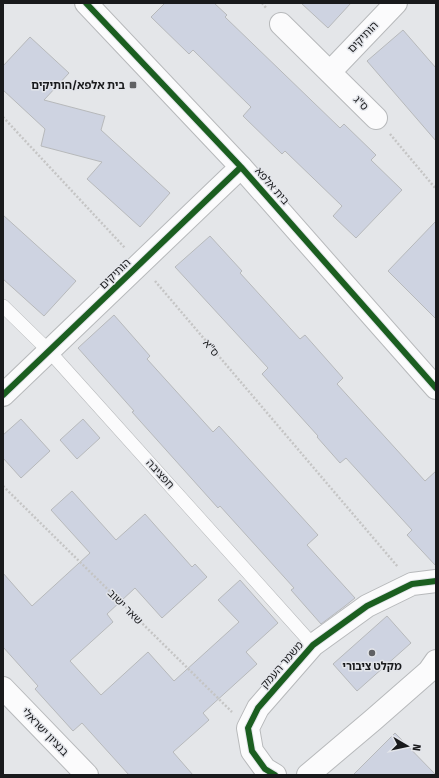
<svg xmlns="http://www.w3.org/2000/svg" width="439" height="778" font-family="'Fira Sans Condensed','Noto Sans Hebrew',sans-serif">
	<rect width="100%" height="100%" fill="#e4e6e9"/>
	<path fill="#ced3e1" stroke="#b7b9bb" d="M165 3H214L227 15 225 17 340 128 344 124 376 155 371 160 402 190 356 238 333 216 342 206 285 151 282 154 243 116 251 107 193 50 189 54 151 17Z
		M301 3H351L328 28Z
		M403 30 436 68V141L367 61Z
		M30 37 69 73 44 100 105 116 101 130 170 193 140 227 87 179 102 162 41 146 45 129 3 90V66Z
		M3 215 76 281 44 316 3 279Z
		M436 221V319L388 271Z
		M210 236 242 271 240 273 300 339 305 335 343 378 337 384 425 481 436 471V566L407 535 412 530 346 458 340 463 317 437 318 436 262 374 268 368 175 267Z
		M114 315 150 356 147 359 213 432 219 426 318 535 307 545 355 598 345 606 321 624 291 590 294 588 220 506 218 508 132 412 134 411 78 348Z
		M21 419 50 451 21 478 3 458V435Z
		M83 419 100 438 77 459 60 440Z
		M72 491 116 540 145 514 192 567 195 564 207 577 162 618 135 588 107 614 113 622 70 661 101 695 148 652 174 681 239 622 218 600 240 580 278 623 246 652 257 664 203 713 209 720 173 752 193 775H129L82 723 73 731 35 689 38 686 3 647V573L32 606 90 553 51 510Z
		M387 616 411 643 357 691 333 664Z
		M395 733 436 775H353Z"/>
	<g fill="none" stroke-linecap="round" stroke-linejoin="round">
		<g stroke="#b7b9bb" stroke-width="14">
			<path id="lane" d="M3 306 49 351 313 645"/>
		</g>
		<g stroke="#b7b9bb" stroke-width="24">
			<path id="street" d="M281 24 376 118
				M330 72 396 3
				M3 395 241 167
				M3 688 87 775
				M275 775 265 769 252 751 248 728 258 708 313 645 367 606 412 584 436 581
				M308 775 373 720 429 671 436 661"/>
		</g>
		<g stroke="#b7b9bb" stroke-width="24">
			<path id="secondary" d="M86 3 241 167 436 388"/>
		</g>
		<path stroke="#c5c5c5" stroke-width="2.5" stroke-dasharray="2 2" stroke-linecap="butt" d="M262 3 267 9
			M3 117 125 248
			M390 134 436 189
			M155 281 398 567
			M3 486 232 712"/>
		<use href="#lane" stroke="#fbfbfc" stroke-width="13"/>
		<use href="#street" stroke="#fbfbfc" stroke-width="22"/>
		<use href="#secondary" stroke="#fbfbfc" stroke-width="22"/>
		<g stroke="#e3e5ea" stroke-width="8">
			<path id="cycleway" d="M86 3 241 167 436 388
				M3 395 241 167
				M275 775 265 769 252 751 248 728 258 708 313 645 367 606 412 584 436 581"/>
		</g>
		<use href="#cycleway" stroke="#1b5e20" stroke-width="6"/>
	</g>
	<g fill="#606164" stroke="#e3e5ea" stroke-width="1.5">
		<rect x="129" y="81" width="8" height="8" rx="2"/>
		<circle cx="372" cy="653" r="4"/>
	</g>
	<g text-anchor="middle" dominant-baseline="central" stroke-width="3" stroke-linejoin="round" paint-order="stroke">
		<g font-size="11" fill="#191a1c" stroke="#e3e5ea">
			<text transform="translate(363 37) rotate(-46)">הותיקים</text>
			<text transform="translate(361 103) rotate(45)">ס"ג</text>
			<text transform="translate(272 186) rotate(49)">בית אלפא</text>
			<text transform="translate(115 274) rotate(-44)">הותיקים</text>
			<text transform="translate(211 348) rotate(50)">ס"א</text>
			<text transform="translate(160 474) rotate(48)">חפציבה</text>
			<text transform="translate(125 607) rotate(45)">שאר ישוב</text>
			<text transform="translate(282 665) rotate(-49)">משמר העמק</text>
			<text transform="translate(45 732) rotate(46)">בנציון ישראלי</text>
		</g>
		<g font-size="11" font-weight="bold" fill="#191a1c" stroke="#e3e5ea" text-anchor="end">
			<text x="125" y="85">בית אלפא/הותיקים</text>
			<text x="372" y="666" text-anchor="middle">מקלט ציבורי</text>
		</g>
	</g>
	<rect width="439" height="778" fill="none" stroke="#191a1c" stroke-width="8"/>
	<g transform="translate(407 746) rotate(99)" stroke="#e3e5ea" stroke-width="3" paint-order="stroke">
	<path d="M0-3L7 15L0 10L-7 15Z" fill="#191a1c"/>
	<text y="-6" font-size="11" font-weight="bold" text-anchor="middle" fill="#191a1c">N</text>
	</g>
</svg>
